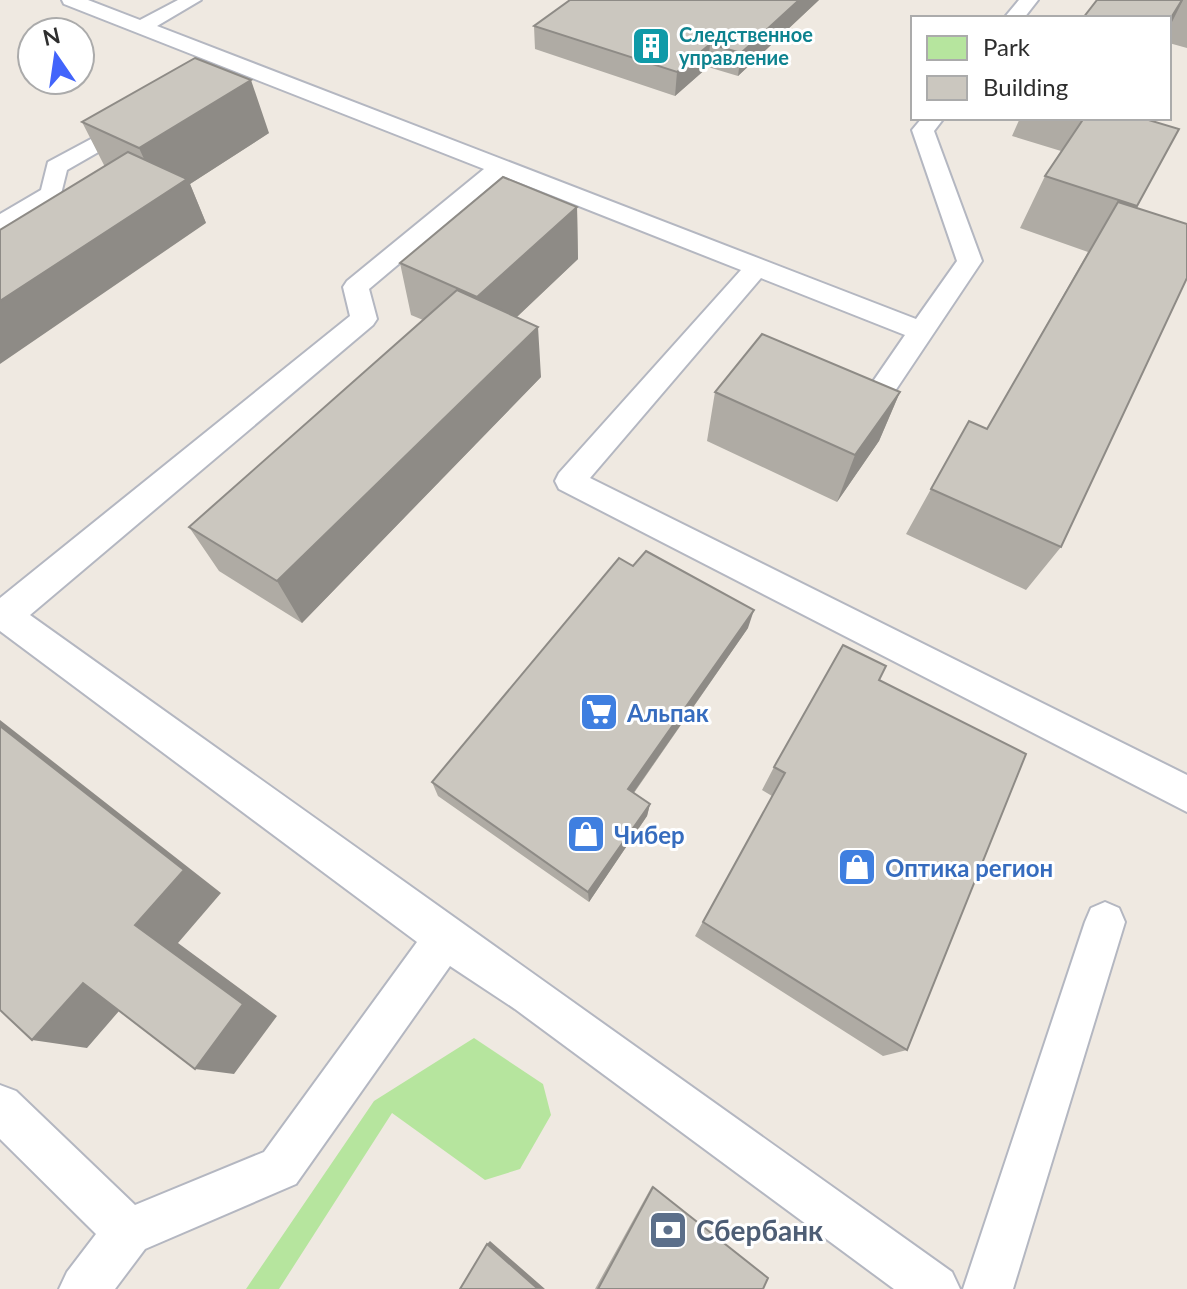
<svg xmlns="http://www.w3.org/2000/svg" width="1187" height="1289" font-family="Lato,sans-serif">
	<rect width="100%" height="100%" fill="#efe9e1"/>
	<path fill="#b6e59e" d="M474 1038 543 1084 551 1115 520 1169 485 1180 392 1113 279 1289H246L374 1101Z"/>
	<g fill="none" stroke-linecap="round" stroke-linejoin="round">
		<g stroke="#b4b7c1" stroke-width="4">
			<path id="service" d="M62 0H88L140 20 178 0H201L157 26 916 319 957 261 912 130 922 118H944L934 131 982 261 887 403 877 406 867 403 863 396 905 335 761 278 590 478 1187 775V812L559 489 555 481 559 473 741 270 503 176 369 289 377 319 373 325 30 615 952 1272 960 1289H894L515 1009 450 966 296 1184 145 1249 115 1289H59L67 1272 96 1234 0 1139V1085L16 1091 135 1205 264 1152 417 942 0 631V598L350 316 343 287 347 281 484 169 64 4Z
				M1019 0H1038L1024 18H1004Z
				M134 116 142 117 145 122 142 127 67 170 60 198 0 231V214L41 190 48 162Z
				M1105 902 1119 908 1125 922 1013 1289H963L1085 922 1091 908Z"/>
		</g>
		<use href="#service" fill="#fff" fill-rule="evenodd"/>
	</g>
	<path fill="#afaba4" d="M819 0 738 76 708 67 675 96 535 49 534 26Z
		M1097 0H1187V48L1169 43V18Z
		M1020 118H1142L1179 129 1136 208 1061 547 1026 590 906 534 931 489 987 429 1088 252 1020 228 1045 176 1061 151 1012 136Z
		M82 122 269 133 190 184 206 223 105 167Z
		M577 207 578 259 517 317 541 377 302 623 219 571 189 527 423 320 411 315 400 263Z
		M715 392H900L879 441 837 502 707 441Z
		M748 628 634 793 650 804 647 816 589 902 438 796 432 782Z
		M879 680 907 1050 883 1056 695 936 772 796 762 790 774 767Z
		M652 1186 763 1289H595Z"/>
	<path fill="#8e8b86" d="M799 0H819L738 76 741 53Z
		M1182 0H1183L1169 28V21Z
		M710 44 708 67 675 96 677 72Z
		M251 80 269 133 190 184 206 223 0 364V301L161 196 139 148Z
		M577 207 578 259 484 348 477 297Z
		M538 327 541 377 302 623 277 581Z
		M900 392 879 441 837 502 855 455Z
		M754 610 748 628 627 802 628 789Z
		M0 720 221 893 178 943 277 1016 234 1074 195 1069 135 925 0 726Z
		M650 804 647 816 589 902 588 892Z
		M83 983 132 996 87 1048 32 1040Z
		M490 1241 545 1289H538L487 1244Z"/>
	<path fill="#cbc7bf" stroke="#8e8b86" stroke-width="2" d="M570 0H799L741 53 710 44 677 72 534 26Z
		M1097 0H1182L1169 21V18H1083Z
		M195 58 251 80 139 148 82 122Z
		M1084 118H1142L1179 129 1137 206 1045 176Z
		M128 152 187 179 0 301V230Z
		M503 177 577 207 477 297 400 263Z
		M1118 202 1187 224V278L1061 547 931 489 969 421 987 429Z
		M457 290 538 327 277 581 189 527Z
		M762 334 900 392 855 455 715 392Z
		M646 551 754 610 628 789 650 804 588 892 432 782 619 558 633 566Z
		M843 645 886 666 879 680 1026 754 907 1050 703 922 785 773 774 767Z
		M0 726 184 870 135 925 243 1004 195 1069 83 983 32 1040 0 1010Z
		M653 1187 768 1278 763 1289H598Z
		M487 1244 538 1289H460Z"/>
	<defs>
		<g id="building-square" transform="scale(2)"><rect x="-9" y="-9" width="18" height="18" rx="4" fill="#0f9aa8" stroke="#fff"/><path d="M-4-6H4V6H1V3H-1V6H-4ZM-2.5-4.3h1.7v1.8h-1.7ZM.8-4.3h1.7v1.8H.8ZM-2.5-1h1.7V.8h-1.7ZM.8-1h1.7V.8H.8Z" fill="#fff"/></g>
		<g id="supermarket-square" transform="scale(2)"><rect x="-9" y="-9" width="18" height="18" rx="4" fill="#3f7fe0" stroke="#fff"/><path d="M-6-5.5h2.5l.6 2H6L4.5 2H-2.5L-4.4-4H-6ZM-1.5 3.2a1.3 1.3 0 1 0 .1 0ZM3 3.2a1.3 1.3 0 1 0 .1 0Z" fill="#fff"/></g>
		<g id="shop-square" transform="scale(2)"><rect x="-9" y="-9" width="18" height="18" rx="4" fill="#3f7fe0" stroke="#fff"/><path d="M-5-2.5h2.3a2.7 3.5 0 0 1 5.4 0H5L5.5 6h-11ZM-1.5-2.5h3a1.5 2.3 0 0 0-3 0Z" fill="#fff"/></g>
		<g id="bank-square" transform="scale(2)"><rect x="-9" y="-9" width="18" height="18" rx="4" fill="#5c6f8a" stroke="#fff"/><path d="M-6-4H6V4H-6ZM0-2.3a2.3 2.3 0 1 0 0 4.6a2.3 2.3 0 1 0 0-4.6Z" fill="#fff"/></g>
	</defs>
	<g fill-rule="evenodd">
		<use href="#building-square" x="651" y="46"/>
		<use href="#supermarket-square" x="599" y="712"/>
		<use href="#shop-square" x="586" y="834"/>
		<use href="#shop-square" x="857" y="867"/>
		<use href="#bank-square" x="668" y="1230"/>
	</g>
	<g text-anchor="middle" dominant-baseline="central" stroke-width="6" stroke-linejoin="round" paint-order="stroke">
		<g font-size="20" font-weight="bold" fill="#0d838f" stroke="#fff" text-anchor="start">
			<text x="679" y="34">Следственное<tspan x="679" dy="23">управление</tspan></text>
		</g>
		<g font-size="24" font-weight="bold" fill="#366cbe" stroke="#fff" text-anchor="start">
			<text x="627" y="712">Альпак</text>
			<text x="614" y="834">Чибер</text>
			<text x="885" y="867">Оптика регион</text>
		</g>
		<g font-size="28" font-weight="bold" fill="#4e5e75" stroke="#fff" text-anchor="start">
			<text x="696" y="1230">Сбербанк</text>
		</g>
	</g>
	<rect x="911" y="16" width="260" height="104" fill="#ffffff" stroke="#ababab" stroke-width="2"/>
	<rect x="927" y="36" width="40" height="24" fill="#b6e59e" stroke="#ababab" stroke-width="2"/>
	<text x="983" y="56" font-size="24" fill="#2e2e2e">Park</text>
	<rect x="927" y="76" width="40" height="24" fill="#cbc7bf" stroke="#ababab" stroke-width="2"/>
	<text x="983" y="96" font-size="24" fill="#2e2e2e">Building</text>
	<g transform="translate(56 56) rotate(347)"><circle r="38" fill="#ffffff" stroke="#ababab" stroke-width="2"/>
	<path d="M0-6L14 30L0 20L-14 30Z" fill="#4264fb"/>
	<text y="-12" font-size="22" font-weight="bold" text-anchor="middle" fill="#2e2e2e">N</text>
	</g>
</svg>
